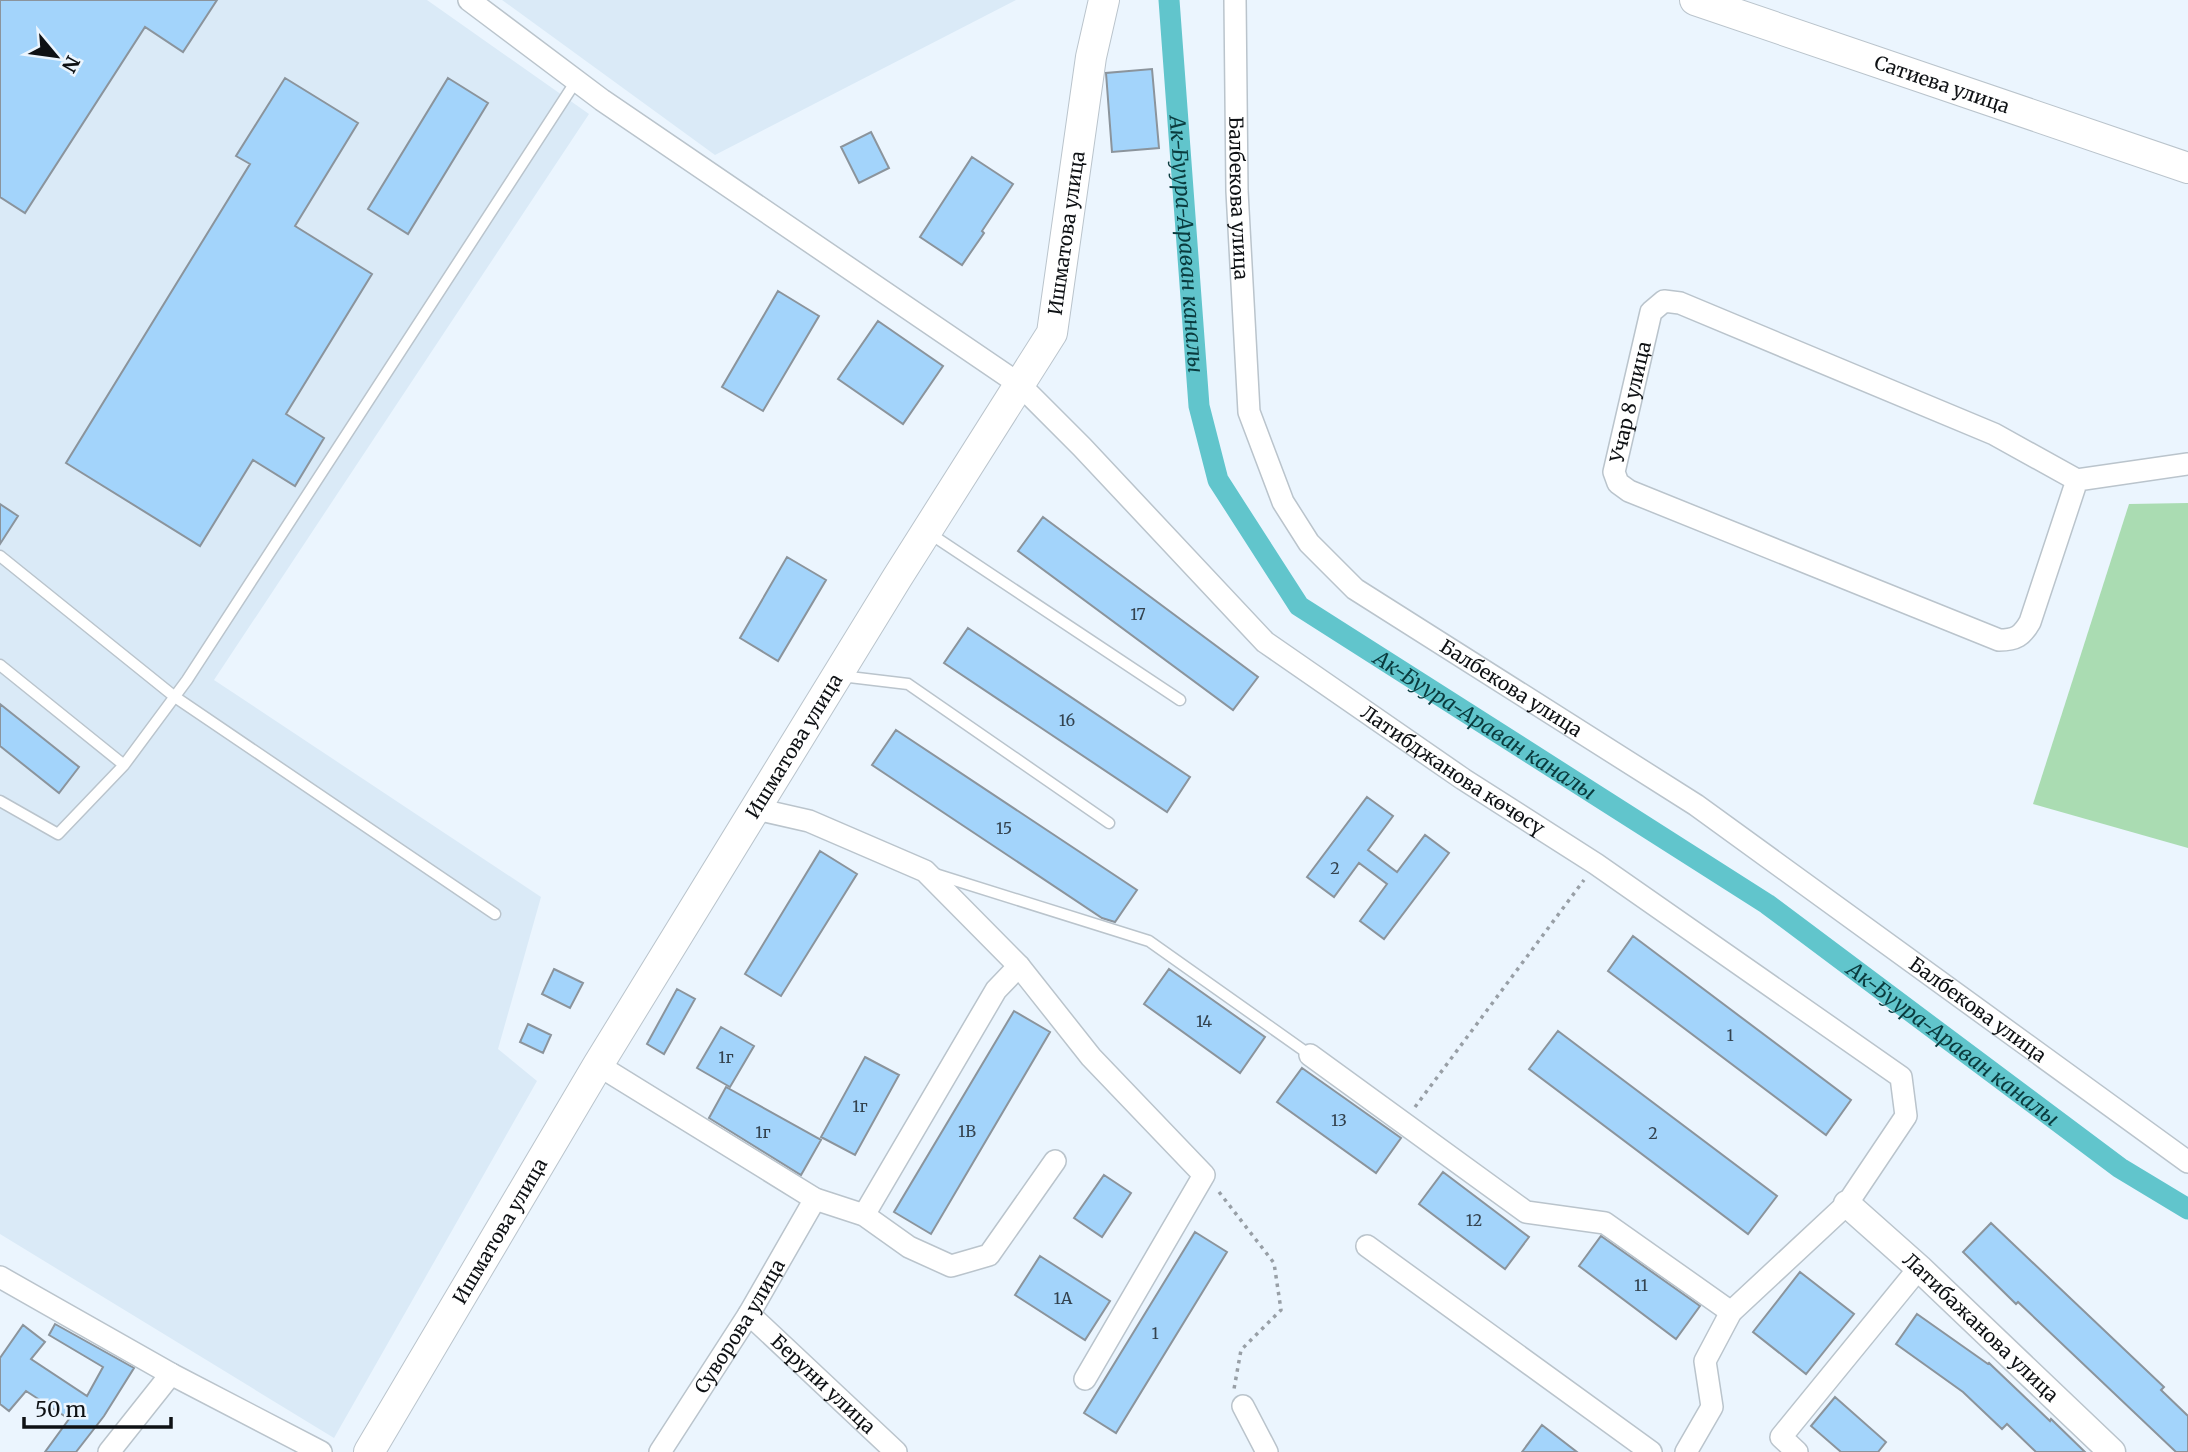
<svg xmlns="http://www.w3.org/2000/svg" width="2188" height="1452" font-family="Merriweather,serif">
	<rect width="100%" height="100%" fill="#ebf5fe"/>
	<path fill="#daeaf7" d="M0 0H427L589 114 214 680 541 897 498 1049 537 1081 334 1438 0 1234Z
		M502 0H1016L715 155Z"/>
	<path fill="#aadcb2" d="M2188 503V848L2033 804 2129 504Z"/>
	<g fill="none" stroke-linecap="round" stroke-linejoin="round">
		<path stroke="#61c5cc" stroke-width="21" id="s1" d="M1169 0 1199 406 1218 480 1299 606 1767 904 2120 1168 2188 1209"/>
	</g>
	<path fill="#a3d4fb" stroke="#8b949c" stroke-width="2" d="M0 0H217L183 52 145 27 25 213 0 197Z
		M1152 69 1159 148 1112 152 1106 73Z
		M285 78 358 123 295 226 372 274 286 414 324 438 295 486 253 460 200 546 66 463 250 164 236 156Z
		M448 78 488 103 408 234 368 209Z
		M871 132 889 168 859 183 841 147Z
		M972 157 1013 184 982 231 984 233 962 265 920 237Z
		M778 291 819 316 763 411 722 387Z
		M878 321 943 366 903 424 838 379Z
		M0 504 18 516 0 544Z
		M1043 517 1258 677 1233 710 1018 551Z
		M787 557 826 580 778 661 740 638Z
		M968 628 1190 777 1167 812 944 663Z
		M0 704 79 767 59 793 0 746Z
		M896 730 1137 890 1115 922 1102 918 872 765Z
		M1367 797 1393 816 1368 850 1397 872 1425 835 1449 853 1384 939 1360 921 1387 884 1359 863 1334 897 1307 877Z
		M820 851 857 874 781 996 745 974Z
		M1633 936 1851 1100 1826 1135 1608 971Z
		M554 969 583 983 570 1008 542 994Z
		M1169 969 1265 1037 1240 1073 1144 1004Z
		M677 989 695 999 664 1054 647 1044Z
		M1014 1011 1050 1032 931 1234 894 1212Z
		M528 1024 551 1035 543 1053 520 1042Z
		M721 1027 754 1046 730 1087 697 1068Z
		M1558 1031 1777 1196 1748 1234 1529 1069Z
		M865 1057 899 1075 855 1155 821 1137Z
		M1302 1068 1401 1138 1376 1173 1277 1102Z
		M726 1087 821 1140 801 1175 709 1118Z
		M1443 1172 1529 1237 1505 1269 1419 1204Z
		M1104 1175 1131 1193 1102 1237 1074 1218Z
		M1991 1223 2164 1387 2161 1390 2188 1416V1452H2176L2018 1302 2016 1304 1963 1252Z
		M1195 1232 1227 1252 1116 1433 1084 1413Z
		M1601 1236 1700 1306 1676 1339 1579 1266Z
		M1040 1256 1110 1301 1085 1340 1015 1295Z
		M1800 1272 1854 1314 1806 1374 1753 1332Z
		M1917 1314 1988 1364 1989 1363 2050 1421 2051 1419 2085 1452H2036L2007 1424 2002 1429 1963 1392 1896 1344Z
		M55 1324 134 1368 104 1416 76 1452H45L69 1419 26 1391 9 1411 0 1404V1358L23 1325 45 1342 31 1359 87 1396 103 1367 49 1335Z
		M1835 1397 1886 1442 1878 1452H1841L1811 1426Z
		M1542 1425 1577 1452H1522Z"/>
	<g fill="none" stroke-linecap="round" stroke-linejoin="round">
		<g stroke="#bac4cc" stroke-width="13">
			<path id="service" d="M929 533 1180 700
				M0 556 175 697 495 914
				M0 665 124 765
				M841 676 908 684 1109 823
				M0 801 58 834 124 765 187 680 576 81
				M932 873 1149 941 1310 1055"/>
		</g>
		<g stroke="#bac4cc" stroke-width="24">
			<g id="minor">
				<path id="s2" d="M469 0 602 100 1019 384 1082 447 1265 642 1463 779 1596 864 1901 1077 1906 1116 1847 1204 1731 1312 1705 1361 1712 1407 1686 1452"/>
				<path id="s3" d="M1235 0 1237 191 1249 412 1283 502 1309 543 1355 589 1696 805 2188 1162"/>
				<path id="s4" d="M2077 480 2030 622C2022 636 2016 640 1999 640L1629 491 1618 483 1614 472 1651 312 1664 301 1680 303 1994 434 2077 480 2188 464"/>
				<path d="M756 809 809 821 925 871 1019 966 1091 1057 1204 1175 1085 1379"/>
				<path d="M1310 1055 1526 1212 1605 1223 1731 1312"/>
				<path d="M598 1065 815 1199 864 1215 909 1247 951 1266 989 1255 1055 1161"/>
				<path d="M864 1215 996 990 1019 966"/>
				<path d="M1367 1246 1651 1452"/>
				<path d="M0 1277 171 1374 321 1452"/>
				<path id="s5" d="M749 1314 896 1452"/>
				<path d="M1243 1406 1267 1452"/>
				<path d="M109 1452 171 1374"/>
				<path id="s6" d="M660 1452 749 1314 815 1199"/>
				<path d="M1797 1452 1781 1437 1919 1268"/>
			</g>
		</g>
		<g stroke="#bac4cc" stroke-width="29">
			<g id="tertiary">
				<path id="s7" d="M1847 1204 1919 1268 2112 1452"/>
			</g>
		</g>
		<g stroke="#bac4cc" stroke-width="32">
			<g id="secondary">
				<path id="s8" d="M1695 0 2188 168"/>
				<path id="s9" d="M369 1452 598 1065 897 578 1052 333 1091 57 1104 0"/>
			</g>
		</g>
		<path stroke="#989fa6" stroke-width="3.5" stroke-dasharray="3.5 5" stroke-linecap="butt" d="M1415 1107 1584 880
			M1219 1192 1274 1263 1281 1310 1241 1350 1234 1389"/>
		<use href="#service" stroke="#fff" stroke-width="10"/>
		<use href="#minor" stroke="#fff" stroke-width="21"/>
		<use href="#tertiary" stroke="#fff" stroke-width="26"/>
		<use href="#secondary" stroke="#fff" stroke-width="30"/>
	</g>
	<g text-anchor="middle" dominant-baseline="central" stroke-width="6" stroke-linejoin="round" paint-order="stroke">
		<g font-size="16" fill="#33424e">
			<text x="1138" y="614">17</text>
			<text x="1067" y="720">16</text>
			<text x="1004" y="828">15</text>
			<text x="1335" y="868">2</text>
			<text x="1204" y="1021">14</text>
			<text x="1730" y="1035">1</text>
			<text x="726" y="1057">1г</text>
			<text x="860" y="1106">1г</text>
			<text x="1339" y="1120">13</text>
			<text x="967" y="1131">1В</text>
			<text x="763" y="1132">1г</text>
			<text x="1653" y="1133">2</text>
			<text x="1474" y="1220">12</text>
			<text x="1641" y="1285">11</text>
			<text x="1063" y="1298">1А</text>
			<text x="1155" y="1333">1</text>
		</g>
		<g font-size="19" fill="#0e1114" stroke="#ebf5fe">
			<text stroke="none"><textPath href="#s8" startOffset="261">Сатиева улица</textPath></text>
			<text stroke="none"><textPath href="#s3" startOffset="198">Балбекова улица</textPath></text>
			<text stroke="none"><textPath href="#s9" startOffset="1412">Ишматова улица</textPath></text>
			<text stroke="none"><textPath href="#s4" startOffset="684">Учар 8 улица</textPath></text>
			<text stroke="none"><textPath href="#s3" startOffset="807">Балбекова улица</textPath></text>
			<text stroke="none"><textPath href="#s9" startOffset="824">Ишматова улица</textPath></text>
			<text stroke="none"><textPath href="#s2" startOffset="1255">Латибджанова көчөсү</textPath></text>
			<text stroke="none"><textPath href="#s3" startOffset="1374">Балбекова улица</textPath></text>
			<text stroke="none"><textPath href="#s9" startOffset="257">Ишматова улица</textPath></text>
			<text stroke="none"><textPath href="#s6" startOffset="149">Суворова улица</textPath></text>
			<text stroke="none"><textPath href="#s7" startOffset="182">Латибажанова улица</textPath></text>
			<text stroke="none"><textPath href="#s5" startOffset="102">Беруни улица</textPath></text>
		</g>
		<g font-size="21" font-style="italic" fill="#0a3b3e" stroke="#ebf5fe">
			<text stroke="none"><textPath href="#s1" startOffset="245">Ак-Буура-Араван каналы</textPath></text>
			<text stroke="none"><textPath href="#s1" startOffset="854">Ак-Буура-Араван каналы</textPath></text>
			<text stroke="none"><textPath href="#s1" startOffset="1421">Ак-Буура-Араван каналы</textPath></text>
		</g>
	</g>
	<g transform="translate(56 56) rotate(119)" stroke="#ebf5fe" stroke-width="5" paint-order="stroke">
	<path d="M0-5L12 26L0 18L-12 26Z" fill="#0e1114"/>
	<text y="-10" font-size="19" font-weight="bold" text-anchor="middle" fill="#0e1114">N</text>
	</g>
	<path d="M24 1417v10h147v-10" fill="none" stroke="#0e1114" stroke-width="3.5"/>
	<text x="35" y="1417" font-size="21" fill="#0e1114" stroke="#ebf5fe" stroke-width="5" paint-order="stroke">50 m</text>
</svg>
